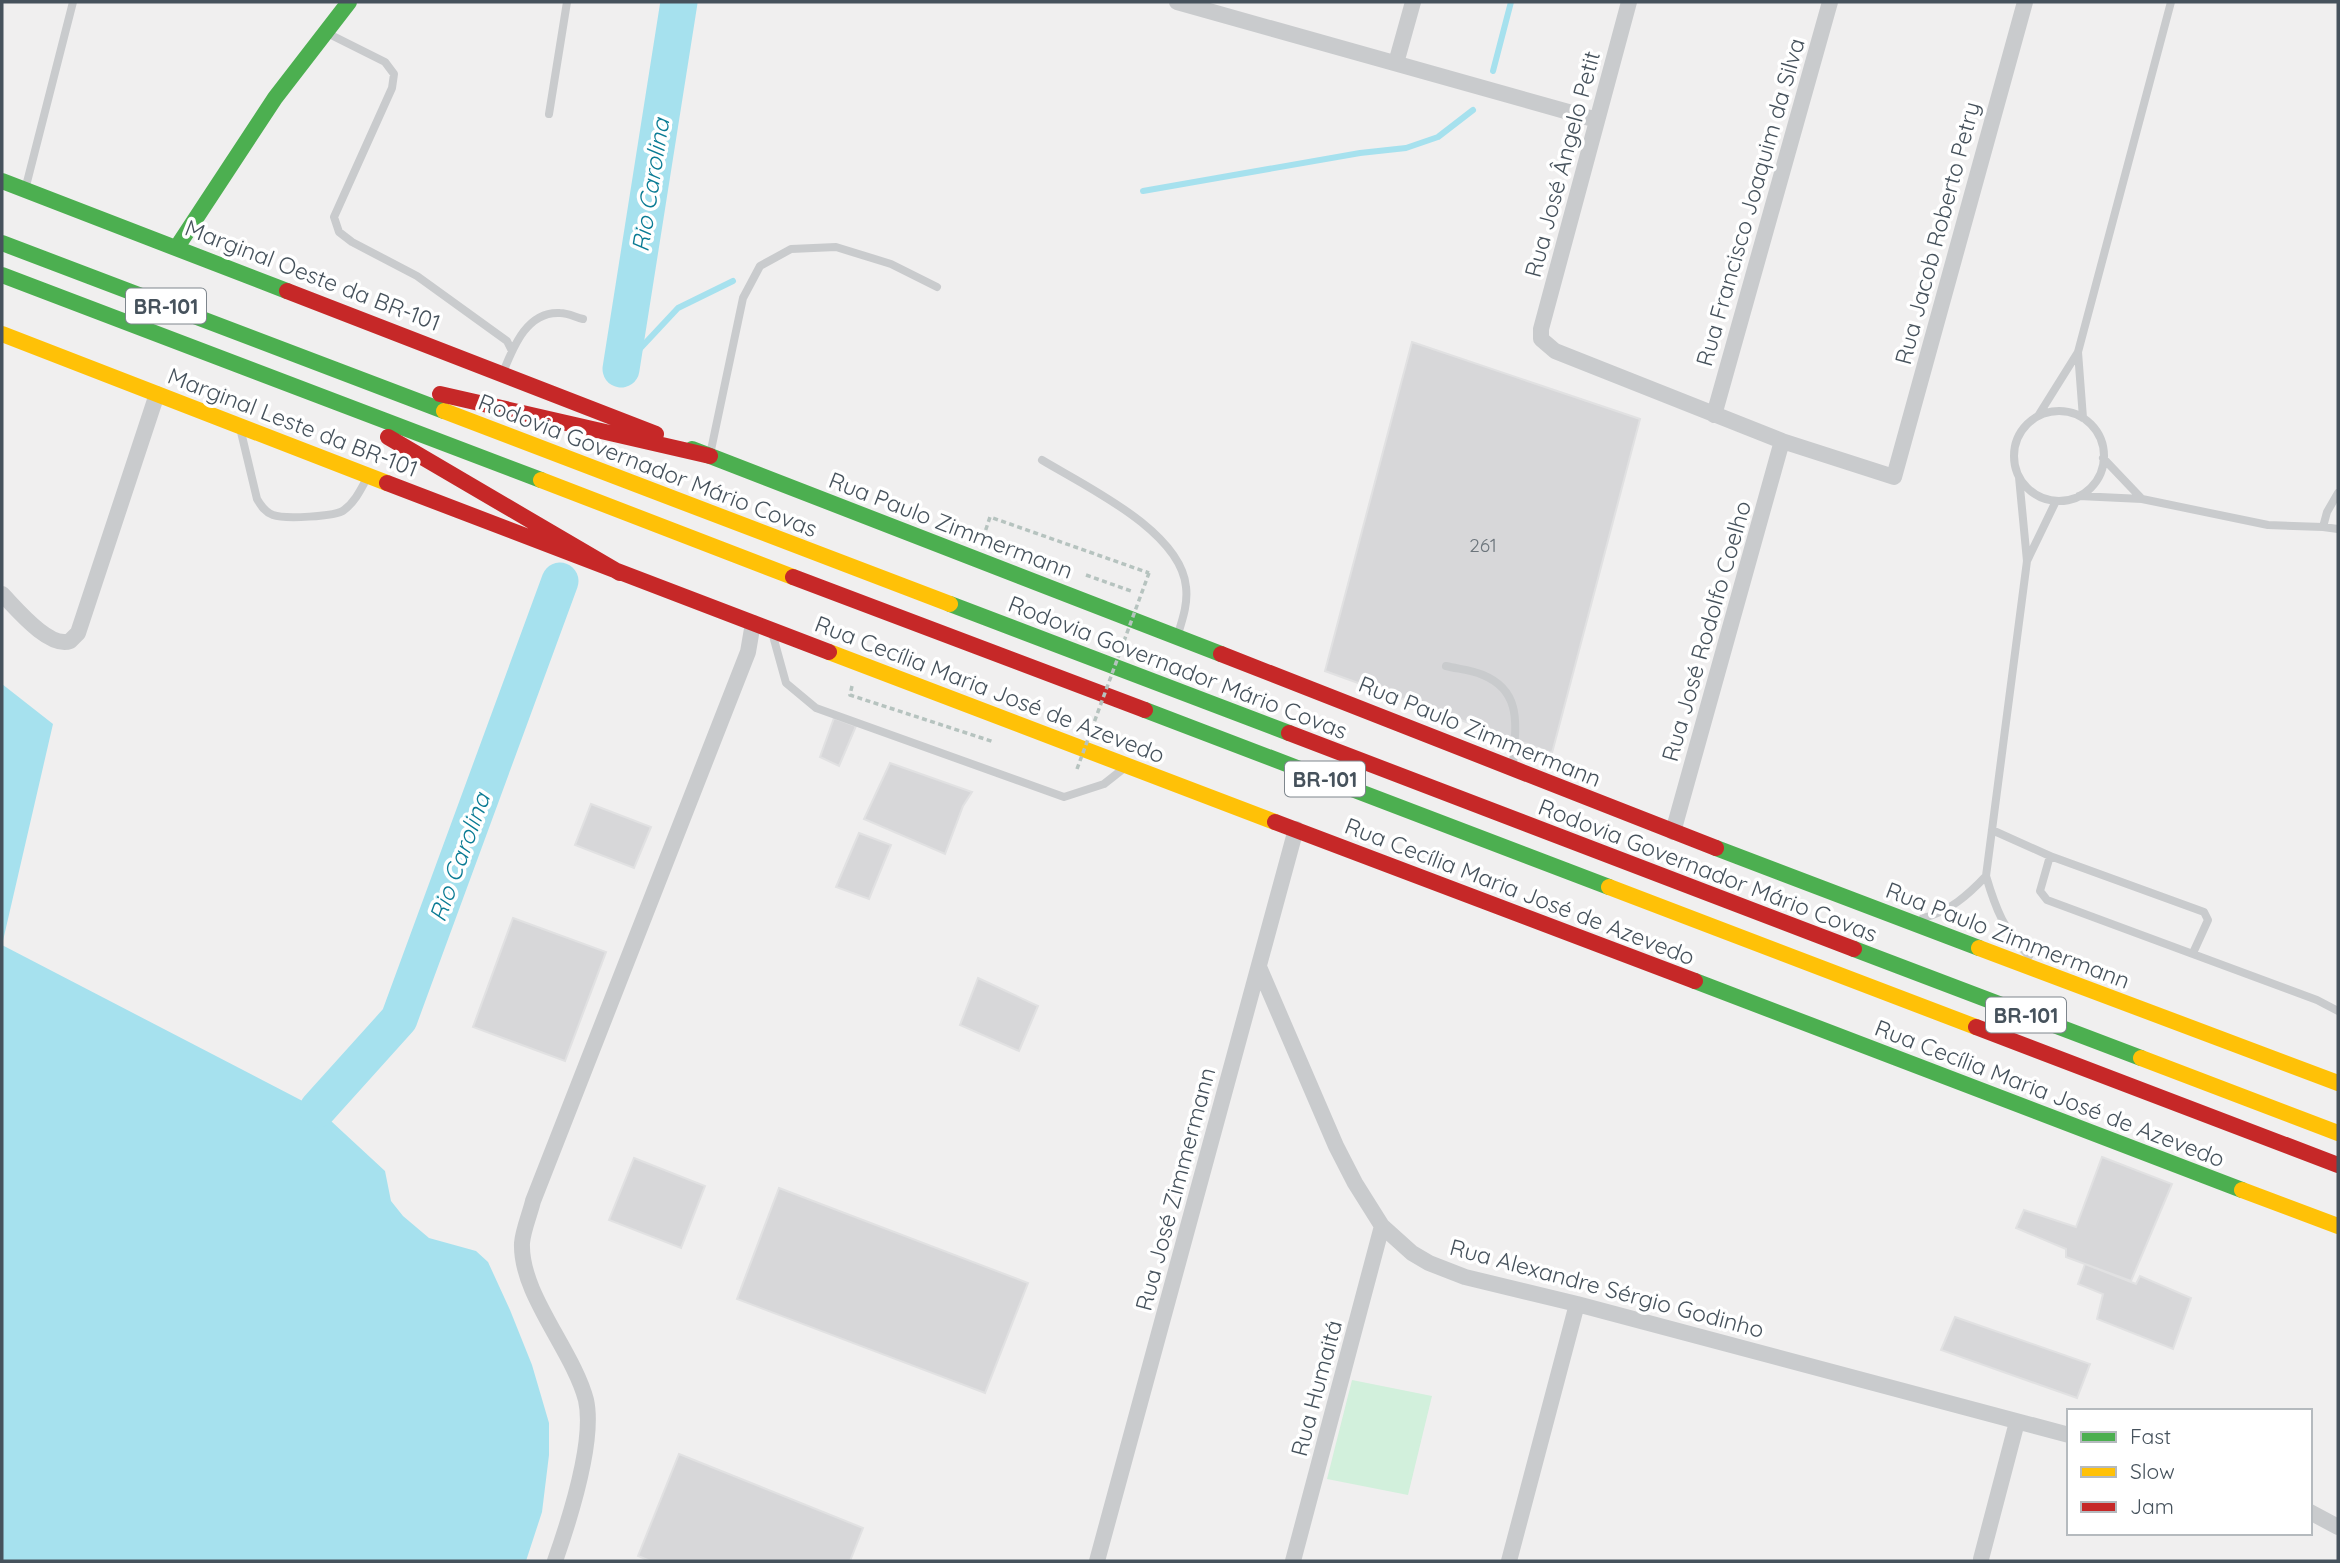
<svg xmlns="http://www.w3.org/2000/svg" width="2340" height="1563" font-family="Quicksand,sans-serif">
	<rect width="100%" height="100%" fill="#f0efef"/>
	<path fill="#d2f0dc" d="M1352 1380 1432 1396 1408 1495 1327 1479Z"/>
	<path fill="#a6e1ee" d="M2 684 53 724 2 945Z
		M2 945 318 1109 385 1171 391 1201 403 1216 429 1238 476 1251 488 1262 510 1310 532 1365 549 1423V1455L542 1512 526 1561H2Z"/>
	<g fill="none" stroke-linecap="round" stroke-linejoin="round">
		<path stroke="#a6e1ee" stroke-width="6" d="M1493 71 1511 2
			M1143 191 1360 153 1406 148 1438 137 1473 110
			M621 369 678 308 733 281"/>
		<path stroke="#a6e1ee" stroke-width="37" d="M621 369 679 2
			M318 1109 399 1019 560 581"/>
	</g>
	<path fill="#d7d7d9" stroke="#e1e1e2" stroke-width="2" d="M1412 342 1640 419 1552 753 1325 671Z
		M834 718 856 726 839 766 820 757Z
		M890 763 972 792 963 806 945 854 864 819Z
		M591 804 651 827 634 868 575 845Z
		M859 833 891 845 869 899 836 887Z
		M513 918 606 952 565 1061 473 1027Z
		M978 978 1038 1006 1019 1051 960 1025Z
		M2102 1157 2172 1184 2131 1281 2066 1257V1249L2016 1228 2024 1210 2076 1227Z
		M634 1158 705 1186 681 1248 609 1220Z
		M779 1188 1028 1283 985 1393 737 1299Z
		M2085 1264 2136 1284 2140 1276 2191 1298 2173 1349 2097 1319 2103 1294 2078 1284Z
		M1955 1317 2090 1364 2077 1398 1941 1350Z
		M679 1454 863 1528 850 1561H650L638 1556Z"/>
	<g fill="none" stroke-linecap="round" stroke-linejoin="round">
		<path stroke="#b6c3bf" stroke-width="3.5" stroke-dasharray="5 3.5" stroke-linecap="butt" d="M983 538 990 517 1149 573
			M1086 575 1131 591 1130 594
			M852 686 850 695 994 742"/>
		<path stroke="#c9cbcd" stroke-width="8" d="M327 33 385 62 394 74 392 88 334 217 339 232 352 242 417 276 507 341 512 351
			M549 114 567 2
			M26 186 73 2
			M2078 352 2083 418
			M504 370C514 345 528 311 560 313 568 313 575 317 583 319
			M2014 456a45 45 0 1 1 90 0a45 45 0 1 1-90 0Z
			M2038 416 2078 352 2171 2
			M241 432 257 499C261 506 265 512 273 515 284 519 335 517 344 510 355 502 361 489 367 478
			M711 450 743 298 760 266 791 249 836 247 891 264 937 287
			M2103 458 2142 499
			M1042 460C1085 486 1181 531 1186 587 1188 603 1183 618 1178 634
			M2019 477 2027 561 1986 876C1996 910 2004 930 2029 956
			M2079 496 2142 499 2268 525 2323 527 2338 529
			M2323 527 2327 512 2338 493
			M2027 561 2056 501
			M773 636 786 683 816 708 1064 797 1104 784 1123 769
			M1446 666C1458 669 1472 670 1483 675 1524 692 1515 728 1513 765
			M1992 830 2050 856
			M1923 918C1949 912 1968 895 1986 876
			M2193 953 2208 920 2204 912 2050 856 2040 891 2047 900 2317 1000 2338 1011"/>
		<path stroke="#c9cbcd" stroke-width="16" d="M1177 2 1597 120
			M1629 2 1541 329V339L1555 351 1782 441 1894 477 2025 2
			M1396 63 1413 2
			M1714 415 1830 2
			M2 594C15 607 49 649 70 641 71 640 77 634 78 633L157 394
			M1673 832 1782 441
			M1259 967 1336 1146 1355 1183 1382 1226 1412 1253 1429 1263 1465 1277 1577 1304 2069 1435
			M2310 1512 2338 1527
			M1981 1559 2017 1422
			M555 1561C569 1521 595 1441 586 1400 573 1350 520 1294 522 1243 523 1230 530 1214 533 1201L748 652 753 623
			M1097 1561 1296 829
			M1293 1561 1382 1226
			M1509 1561 1577 1304"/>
		<path stroke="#4caf50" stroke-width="16" d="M2 181 287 291
			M2 243 444 411
			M177 247 275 98 349 2
			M2 275 541 480
			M692 449 1221 654
			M950 604 1289 733
			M1145 710 1609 887
			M1716 848 1979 948
			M1854 949 2141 1058
			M1695 981 2242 1190"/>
		<path stroke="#ffc107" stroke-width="16" d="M2 334 387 483
			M444 411 950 604
			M541 480 793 577
			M829 652 1275 822
			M1609 887 1976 1027
			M1979 948 2338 1083
			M2141 1058 2338 1133
			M2242 1190 2338 1226"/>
		<path stroke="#c62828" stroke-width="16" d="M287 291 656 434
			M440 394 710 456
			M388 437 620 573
			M387 483 829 652
			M793 577 1145 710
			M1221 654 1716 848
			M1289 733 1854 949
			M1275 822 1695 981
			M1976 1027 2338 1165"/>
		<path stroke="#b6c3bf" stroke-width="3.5" stroke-dasharray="5 3.5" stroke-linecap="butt" d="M1077 769 1149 573"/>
	</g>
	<g text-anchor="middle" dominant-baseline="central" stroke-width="7" stroke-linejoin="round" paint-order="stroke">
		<g font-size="19" fill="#6c757c">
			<text x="1483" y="545">261</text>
		</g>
		<g fill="#fff" stroke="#7e868d" stroke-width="2">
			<rect x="126" y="288.5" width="80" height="35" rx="5"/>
			<rect x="1285" y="761.5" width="80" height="35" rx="5"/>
			<rect x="1986" y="997.5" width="80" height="35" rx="5"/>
		</g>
		<g font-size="21" font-weight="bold" fill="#46525c">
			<text x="166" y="306">BR-101</text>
			<text x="1325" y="779">BR-101</text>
			<text x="2026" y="1015">BR-101</text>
		</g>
		<g font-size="23" fill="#46525c" stroke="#fff">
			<text transform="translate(1562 164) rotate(-75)">Rua José Ângelo Petit</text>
			<text transform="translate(1750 202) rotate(-74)">Rua Francisco Joaquim da Silva</text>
			<text transform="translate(1937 233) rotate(-75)">Rua Jacob Roberto Petry</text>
			<text transform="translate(313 275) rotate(21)">Marginal Oeste da BR-101</text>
			<text transform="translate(293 422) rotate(21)">Marginal Leste da BR-101</text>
			<text transform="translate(648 465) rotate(21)">Rodovia Governador Mário Covas</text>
			<text transform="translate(951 525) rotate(21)">Rua Paulo Zimmermann</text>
			<text transform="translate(1706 631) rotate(-74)">Rua José Rodolfo Coelho</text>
			<text transform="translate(1178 667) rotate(21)">Rodovia Governador Mário Covas</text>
			<text transform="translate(990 689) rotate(21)">Rua Cecília Maria José de Azevedo</text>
			<text transform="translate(1480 731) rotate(22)">Rua Paulo Zimmermann</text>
			<text transform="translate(1708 870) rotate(21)">Rodovia Governador Mário Covas</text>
			<text transform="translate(1520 891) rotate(21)">Rua Cecília Maria José de Azevedo</text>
			<text transform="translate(2008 935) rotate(21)">Rua Paulo Zimmermann</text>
			<text transform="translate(2050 1093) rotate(21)">Rua Cecília Maria José de Azevedo</text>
			<text transform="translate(1175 1189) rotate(-75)">Rua José Zimmermann</text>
			<text transform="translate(1607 1288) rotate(15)">Rua Alexandre Sérgio Godinho</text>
			<text transform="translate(1316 1388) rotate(-75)">Rua Humaitá</text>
		</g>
		<g font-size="24" font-style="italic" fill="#0a7b94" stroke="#fff">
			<text transform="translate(650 185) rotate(-81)">Rio Carolina</text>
			<text transform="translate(459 857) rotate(-70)">Rio Carolina</text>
		</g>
	</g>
	<rect width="2340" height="1563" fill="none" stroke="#46525c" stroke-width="7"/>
	<rect x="2067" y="1409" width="245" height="126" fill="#ffffff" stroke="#b5babe" stroke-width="2"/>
	<rect x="2081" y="1432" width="35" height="10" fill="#4caf50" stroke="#b5babe" stroke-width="2"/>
	<text x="2130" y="1444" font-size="21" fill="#46525c">Fast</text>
	<rect x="2081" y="1467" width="35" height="10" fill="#ffc107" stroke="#b5babe" stroke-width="2"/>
	<text x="2130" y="1479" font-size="21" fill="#46525c">Slow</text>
	<rect x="2081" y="1502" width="35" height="10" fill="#c62828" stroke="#b5babe" stroke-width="2"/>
	<text x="2130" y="1514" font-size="21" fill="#46525c">Jam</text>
</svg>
